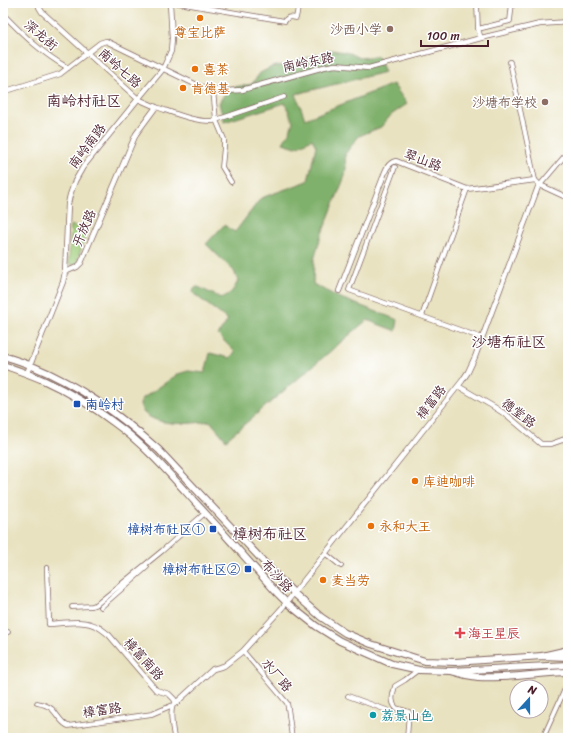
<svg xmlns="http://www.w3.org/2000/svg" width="571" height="741" font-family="Sriracha,'LXGW WenKai TC',sans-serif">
	<rect width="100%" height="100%" fill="#fff"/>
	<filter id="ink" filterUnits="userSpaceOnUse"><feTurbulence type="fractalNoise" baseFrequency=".025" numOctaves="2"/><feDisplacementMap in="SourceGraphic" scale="8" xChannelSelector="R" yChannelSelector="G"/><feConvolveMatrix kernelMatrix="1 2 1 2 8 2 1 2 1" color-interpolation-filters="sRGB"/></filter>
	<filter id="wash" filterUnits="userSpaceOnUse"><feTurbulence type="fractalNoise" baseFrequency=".012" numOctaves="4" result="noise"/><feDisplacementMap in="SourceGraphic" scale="16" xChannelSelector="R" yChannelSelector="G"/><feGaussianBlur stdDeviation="0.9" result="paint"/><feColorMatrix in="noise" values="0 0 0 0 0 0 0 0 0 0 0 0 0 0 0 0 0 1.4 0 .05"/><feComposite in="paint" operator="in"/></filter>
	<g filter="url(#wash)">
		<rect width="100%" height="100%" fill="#e8e2c0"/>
		<path fill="#a0ce7c" stroke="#757654" d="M71 225 87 232 76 264 74 265 70 264 69 262Z"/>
		<path fill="#80b16c" stroke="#65684c" d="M332 50 349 53 359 58 378 56 385 72 296 94 305 119 393 84 407 104 391 115 381 127 359 136 345 154 346 168 345 176 321 236 314 260 313 284 338 297 398 320 396 331 367 320 226 440 210 421C190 424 160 427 144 413 142 411 141 407 140 404L142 399 178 374 188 371 205 373 210 353 230 358 235 352 218 335 228 320 194 294 193 292 194 288 198 287 221 298C231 294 233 291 238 281L234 271 206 244 224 225 235 232 261 198 308 181 316 146 312 139 296 147 283 143 290 131 293 122 285 103 224 122 219 103 228 88 252 84 260 73 272 67 288 64Z"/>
	</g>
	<g filter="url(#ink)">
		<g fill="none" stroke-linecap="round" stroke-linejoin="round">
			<g stroke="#81635f" stroke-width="5.5">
				<path id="minor" d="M178 3 285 21C288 16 291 17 296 18L299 3
					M3 14C24 36 42 53 68 68
					M478 29 477 4 485 3
					M481 38 478 29 510 21 512 3
					M510 62 535 180 540 185 568 152
					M213 90 216 120 224 139V147L222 167 231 182
					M156 107C174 113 194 122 213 121L284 97
					M395 167 349 290 482 338
					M422 316 467 189
					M326 554 341 566
					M72 607 92 606 97 604 162 551 205 513
					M101 607 147 567
					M3 632H8
					M243 651 287 703 288 708 292 738
					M348 696 392 712
					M37 703C43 704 48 706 52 709 58 715 61 723 68 726L152 714 173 705 176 703
					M173 705C169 715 173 728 174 738
					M407 738 409 712 396 708C390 701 393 694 395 686L405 680 418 670
					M543 738 565 689 568 687"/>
			</g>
			<g stroke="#81635f" stroke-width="6">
				<path id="tertiary" d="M3 92 60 74 100 43 106 41 199 86 213 90 226 91 242 90 324 67 335 65 369 68 481 38 540 24 568 22
					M65 272 68 204 70 195 75 181 83 167 138 99 163 69 171 51 172 38 170 3
					M339 291 382 180C385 172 387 163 396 161L467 189 535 180
					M27 373 63 282 65 272 77 267 81 263 136 134 156 107 138 99 42 12 39 7V3
					M458 386 494 407 508 416 541 444H551L568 438
					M47 568 49 624C65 623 84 619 98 627 102 629 105 632 109 635L156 690 169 694 174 699 176 703 213 669 224 666 243 651 282 608 462 381 468 372 475 357 538 187 540 185 568 198"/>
			</g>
			<g stroke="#81635f" stroke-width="8">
				<path id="primary" d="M3 356C13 359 23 362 32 366 81 386 120 415 159 450L277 576 296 595 321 617 345 633 371 644 425 661 455 662 542 656 568 657
					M3 365C17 370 32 375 45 381 69 392 92 406 113 422 144 444 169 473 195 502 223 532 250 563 278 594L287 603 316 626 340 641 392 664 419 670 451 671 568 665"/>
			</g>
			<g stroke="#81635f" stroke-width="8">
				<path id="trunk" d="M542 656 568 650
					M451 671C460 674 469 676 478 677 508 679 538 673 568 672"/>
			</g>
			<use href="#minor" stroke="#fff" stroke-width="4"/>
			<use href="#tertiary" stroke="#fff" stroke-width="4.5"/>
			<use href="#primary" stroke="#fff" stroke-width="6"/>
			<use href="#trunk" stroke="#fff" stroke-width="6"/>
		</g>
	</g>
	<g fill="#e8710a" stroke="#fff" stroke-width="1.5">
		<circle cx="200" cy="18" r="4"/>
		<circle cx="195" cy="69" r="4"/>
		<circle cx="183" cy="88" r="4"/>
		<circle cx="415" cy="481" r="4"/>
		<circle cx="371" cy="526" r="4"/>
		<circle cx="323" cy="580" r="4"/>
	</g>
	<g fill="#8d6e63" stroke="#fff" stroke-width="1.5">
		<circle cx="390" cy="29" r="4"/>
		<circle cx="545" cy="102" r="4"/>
	</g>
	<g fill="#1a4fb4" stroke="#fff" stroke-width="1.5">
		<rect x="73" y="400" width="8" height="8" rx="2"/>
		<rect x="209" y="525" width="8" height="8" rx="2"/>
		<rect x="244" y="565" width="8" height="8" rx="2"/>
	</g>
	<path fill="#e0444e" stroke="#fff" stroke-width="1.5" d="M458 627h4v4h4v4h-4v4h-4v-4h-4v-4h4z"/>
	<circle fill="#0f9aa8" stroke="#fff" stroke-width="1.5" cx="373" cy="715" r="4"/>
	<g text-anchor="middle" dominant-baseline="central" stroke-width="3" stroke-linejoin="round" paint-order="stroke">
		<g font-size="13" fill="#785e54" stroke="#fff" text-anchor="end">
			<text x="382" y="29">沙西小学</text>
			<text x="537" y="102">沙塘布学校</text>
		</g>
		<g font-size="13" fill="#c56008" stroke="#fff" text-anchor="start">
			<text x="200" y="32" text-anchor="middle">尊宝比萨</text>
			<text x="203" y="69">喜茶</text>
			<text x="191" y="88">肯德基</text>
			<text x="423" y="481">库迪咖啡</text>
			<text x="379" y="526">永和大王</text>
			<text x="331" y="580">麦当劳</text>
		</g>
		<g font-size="13" fill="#4a1f2b" stroke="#fff">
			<text transform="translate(41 35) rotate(40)">深龙街</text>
			<text transform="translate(308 62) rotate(-12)">南岭东路</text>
			<text transform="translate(120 68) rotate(42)">南岭七路</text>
			<text transform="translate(87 146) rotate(-53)">南岭南路</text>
			<text transform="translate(423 160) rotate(20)">翠山路</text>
			<text transform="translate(84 228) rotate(-67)">开放路</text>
			<text transform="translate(431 402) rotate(-52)">樟富路</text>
			<text transform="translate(519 413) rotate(38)">德堂路</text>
			<text transform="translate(277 576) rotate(47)">布沙路</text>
			<text transform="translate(144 659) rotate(48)">樟富南路</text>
			<text transform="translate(277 675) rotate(50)">水厂路</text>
			<text transform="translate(102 710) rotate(-8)">樟富路</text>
		</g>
		<g font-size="13" fill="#164399" stroke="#fff" text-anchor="end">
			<text x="85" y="404" text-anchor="start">南岭村</text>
			<text x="205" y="529">樟树布社区①</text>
			<text x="240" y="569">樟树布社区②</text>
		</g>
		<g font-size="13" fill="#be3a42" stroke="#fff" text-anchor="start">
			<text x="468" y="633">海王星辰</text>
		</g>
		<g font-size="13" fill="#0d838f" stroke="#fff" text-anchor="start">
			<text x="381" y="715">荔景山色</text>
		</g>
		<g font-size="15" fill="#4a1f2b" stroke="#fff">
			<text x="84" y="101">南岭村社区</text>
			<text x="509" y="342">沙塘布社区</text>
			<text x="270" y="534">樟树布社区</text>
		</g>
	</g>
	<rect width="571" height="741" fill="none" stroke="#fff" stroke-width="16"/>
	<g transform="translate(529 699) rotate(21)"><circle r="19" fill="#ffffff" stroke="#b7a5aa"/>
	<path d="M0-3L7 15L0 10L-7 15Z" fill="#1f6fb2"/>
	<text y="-6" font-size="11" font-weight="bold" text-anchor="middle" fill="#4a1f2b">N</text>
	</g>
	<path d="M421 40v6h67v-6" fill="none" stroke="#4a1f2b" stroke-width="2"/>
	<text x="427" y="40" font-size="12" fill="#4a1f2b" stroke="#ffffff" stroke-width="3" paint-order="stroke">100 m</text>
</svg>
